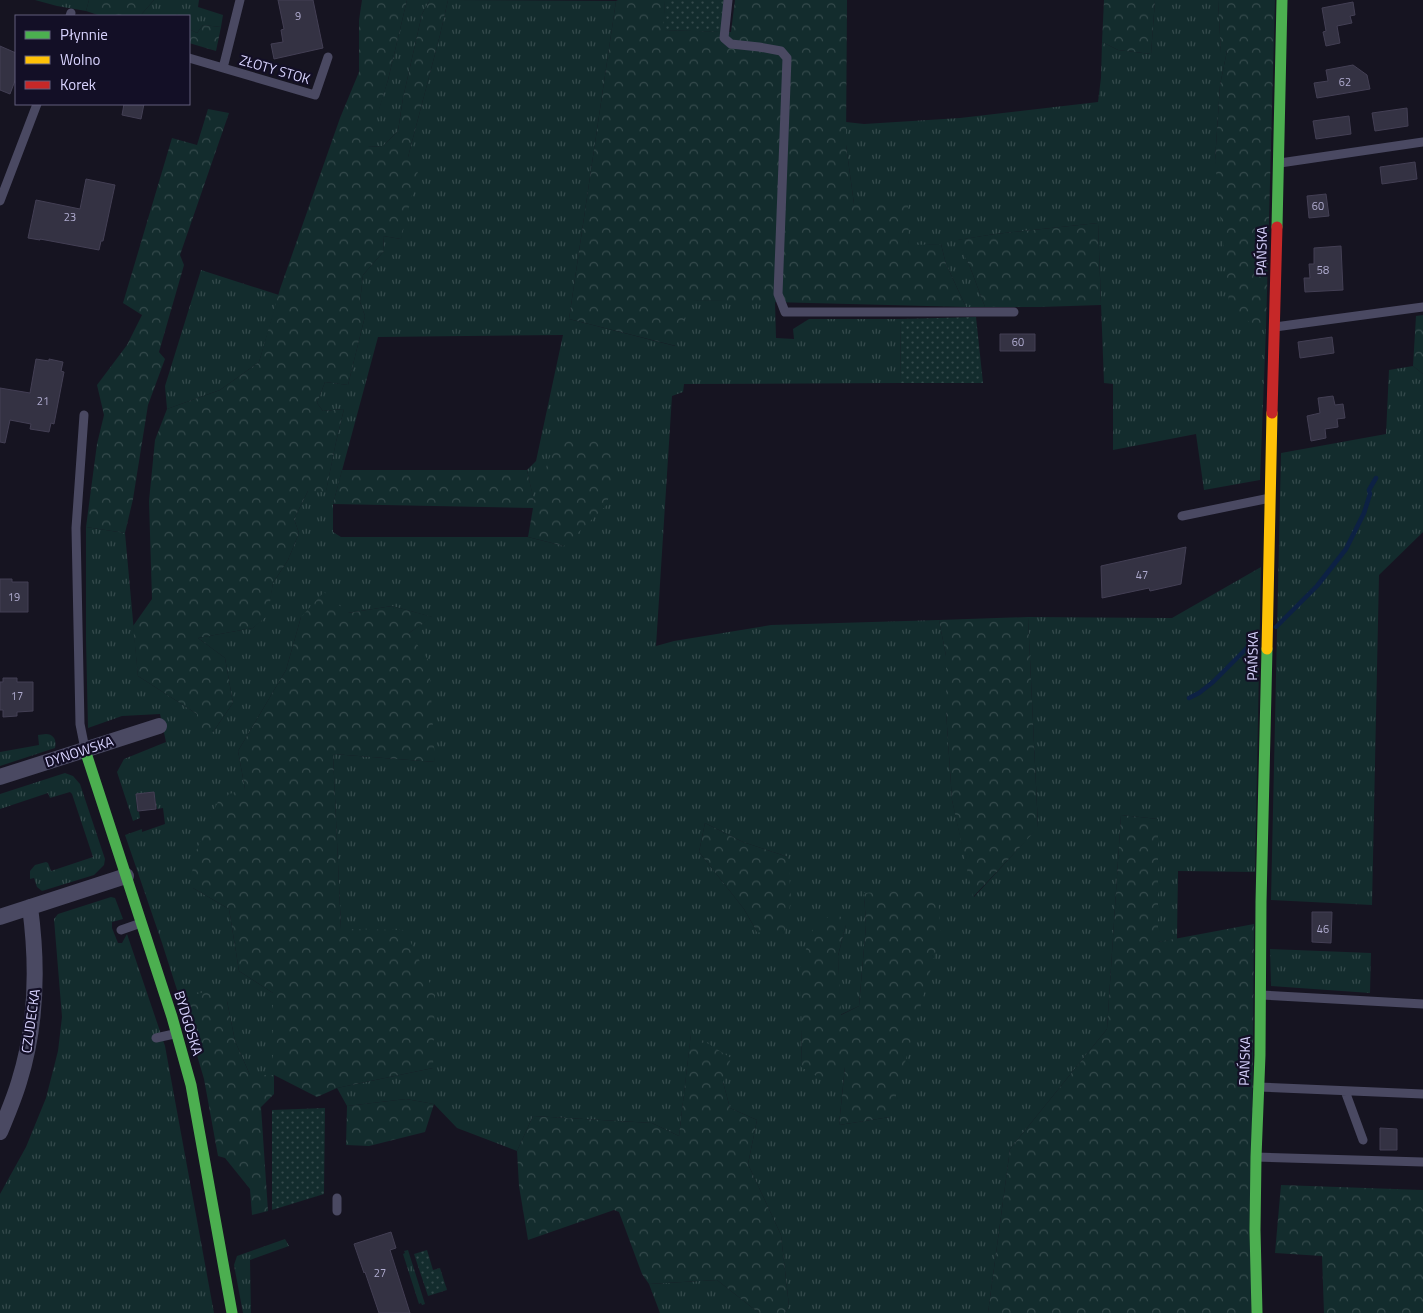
<svg xmlns="http://www.w3.org/2000/svg" width="1423" height="1313" font-family="'Titillium Web',sans-serif">
	<defs>
		<pattern id="grass-tufts" width="24" height="20" patternUnits="userSpaceOnUse" patternTransform="scale(1.25)"><rect width="24" height="20" fill="#132c2d"/><path d="M3 7l-1-3M5 7V3M7 7l1-3M15 17l-1-3M17 17v-4M19 17l1-3" fill="none" stroke="#354a4c"/></pattern>
		<pattern id="forest-crowns" width="20" height="18" patternUnits="userSpaceOnUse" patternTransform="scale(1.25)"><rect width="20" height="18" fill="#132c2d"/><path d="M2 6a3 3 0 1 1 6 0M12 15a3 3 0 1 1 6 0" fill="none" stroke="#354a4c"/></pattern>
		<pattern id="park-dots" width="8" height="8" patternUnits="userSpaceOnUse" patternTransform="scale(1.25)"><rect width="8" height="8" fill="#132c2d"/><path d="M2 2h.1M6 6h.1" fill="none" stroke="#354a4c" stroke-width="1.8" stroke-linecap="round"/></pattern>
	</defs>
	<rect width="100%" height="100%" fill="#161421"/>
	<path fill="url(#grass-tufts)" fill-rule="evenodd" d="M35 0H89L86 11 57 6Z
		M154 0H199L198 7 223 15 221 27 203 25 197 33 189 29V16H178L177 14 176 16H140Z
		M407 0H430L422 14 403 98 398 131 383 146 367 147 388 80Z
		M448 0 616 1 569 319 675 346 689 300 775 301 776 338 794 339 793 329 809 319H900L901 383 684 384 683 392 672 396 656 646 674 641 771 625 939 620 946 656V711L952 800 974 897 1038 827 1028 617 1172 618 1261 567 1255 872 1178 871 1177 939 1158 942V819L1121 815 1107 1029 1010 1149 988 1313H785L789 1306 781 1235 748 1164 757 1120 730 1108 723 1082 691 1034 679 1136 652 1123 533 1116 517 1151 457 1128 434 1104 406 1099 347 1106 337 1088 433 1068 341 929 333 754 435 762 409 633 432 617 392 606 348 613 301 617 286 670 238 751 245 789 193 888 229 909 239 971 273 993 274 1075H250L235 1041 227 1001 190 996 186 1018 162 943 125 835 142 829V832L165 824 163 808 157 809 154 792 136 794 137 811 139 812 140 818 133 821 117 772 124 759 166 742 160 714 122 716 88 728 86 639V527L125 533 138 676 197 714 213 732 233 703 225 658 198 638 253 628 267 615 273 583 288 560 299 533 294 519 308 491H326L336 442 344 409 323 411 317 403 325 382 348 385 365 316 360 302 363 275 384 251 383 236 401 239 408 157 440 35ZM563 335 536 461 527 470 534 502 564 546 528 537H341L333 532V504L378 337ZM705 823 743 842 788 857 757 932 744 909 699 852ZM864 893 890 1117 839 1125 845 1066 801 1067 802 1029 846 924 838 956 840 1015 859 1006 866 925Z
		M1155 0H1218L1221 53 1227 51 1220 85 1215 161 1266 329 1260 480 1204 490 1196 434 1113 450V384L1104 383 1098 223 995 234 958 240 970 267 985 307H966L946 264 941 244 909 246V241L854 204 846 145V122L864 124 960 118 1098 102 1101 78 1102 42 1118 50 1151 54Z
		M201 270 279 295 259 362 220 390 167 409 165 386Z
		M1413 366 1423 374V532L1379 575 1372 905 1271 900 1281 453 1386 434 1389 370Z
		M46 734C54 734 57 741 55 748L0 766V752L39 745 38 735Z
		M65 773 73 776 80 784 105 859 104 865 94 875 42 891 37 887 34 878 30 879V871L35 865 46 862 48 863 51 871 93 857 72 794 70 792 50 798 48 793 0 809V794Z
		M111 897 115 898 123 919 112 922V928L118 943H122L127 934 165 1046 214 1313H0V1194L26 1147 46 1098 58 1051 62 1017 54 919 58 914Z
		M1270 949 1371 953 1370 993 1271 986Z
		M285 1239 289 1246 250 1260 251 1313H243L234 1265 237 1256Z
		M408 1250 425 1304 422 1305 421 1303 419 1304 403 1254 405 1253 404 1251Z
		M717 1280 759 1313H660L649 1284Z"/>
	<path fill="url(#forest-crowns)" d="M89 0H154L140 16H101L86 11Z
		M362 0H407L388 80 368 147 383 146 398 131 403 98 422 14 430 0H448L440 35 408 157 419 167 401 239 383 236 384 251 363 275 360 302 365 316 348 385 325 382 317 403 323 411 344 409 336 442 326 492 308 491 294 519 299 533 288 560 273 583 268 615 253 628 198 638 225 658 233 703 213 732 197 735V714L138 676 133 626 152 599 149 501 155 440 167 409 220 390 259 362 280 289 340 118 359 72V20Z
		M618 0H665L664 30 731 32 735 0H847L846 145 854 204 908 201 909 245 941 244 946 264 966 307 690 300 676 346 569 319 616 1Z
		M1104 0H1155L1151 54 1118 50 1102 42Z
		M1218 0H1275L1266 329 1230 313 1215 161 1220 85 1227 51 1221 54Z
		M203 25 221 27 216 51 189 43V29L197 33Z
		M208 109 229 113 180 255 184 265 159 352 165 359 148 405 133 499 125 533 86 527 97 444 104 415 97 385 127 345 142 315 123 303 172 138 197 145Z
		M1098 223 1101 305 1040 307H985L970 267 957 240 995 234Z
		M1423 315V374L1413 366 1416 316Z
		M557 437 612 443V479L607 505 564 546 528 537 533 508 333 504 342 470H527L534 501Z
		M324 592 348 613 392 606 433 617 409 633 429 661 435 762 333 754 341 929 405 930 435 994 433 1068 337 1088 317 1097 274 1075V1094L261 1107 268 1211 252 1215 250 1189 225 1158 218 1156 204 1079 186 1018 190 996 215 989 227 1001 235 1041 250 1075H273V993L239 971 229 909 193 888 192 860 220 797 245 789 238 751 286 670 301 617Z
		M1028 617 1038 828 973 897 952 800 946 711V656L939 620Z
		M1121 815 1158 819V942L1254 924 1251 1313H988L1010 1149 1107 1029Z
		M705 823 743 842 788 857 791 900 784 938 757 932 744 909 699 852Z
		M937 888 941 932 890 1117 839 1125 845 1067 828 1083 801 1067 802 1029 799 970 813 929 836 911 846 924 838 956 841 1015 859 1006 866 925 864 893Z
		M691 1033 731 1058 723 1082 730 1108 757 1120 748 1164 781 1235 789 1306 785 1313H759L717 1280 649 1284 642 1274 619 1212 614 1210 528 1240 519 1186 517 1151 533 1116 652 1123 679 1136Z
		M406 1099 434 1104 425 1132 369 1146 346 1145 347 1106Z
		M1281 1185 1423 1190V1313H1324L1322 1256 1275 1253Z"/>
	<path fill="url(#park-dots)" d="M665 0H724L721 32 663 30Z
		M976 317 983 383H901L900 319Z
		M325 1108 324 1194 272 1210V1110Z
		M427 1250 433 1270 440 1268 447 1290 428 1296 414 1254Z"/>
	<g fill="none" stroke-linecap="round" stroke-linejoin="round">
		<path stroke="#0d2144" stroke-width="4.5" d="M1276 627 1317 586 1346 549 1364 513 1370 494 1369 490 1376 478
			M1189 698 1199 693 1213 682 1257 638"/>
	</g>
	<path fill="#343243" stroke="#433f54" d="M278 0H313L323 48 274 59 271 44 283 42 281 30 284 29Z
		M1353 2 1355 15 1350 16 1352 23 1337 26 1340 43 1326 46 1323 32 1326 31 1322 8Z
		M0 46 16 53V78L10 94 0 90Z
		M1353 65 1367 75 1370 89 1317 98 1314 83 1328 81 1326 70Z
		M124 104H144L141 119 122 115Z
		M1407 108 1408 126 1375 131 1372 113Z
		M1349 116 1351 134 1316 139 1313 121Z
		M1415 162 1417 179 1382 184 1380 167Z
		M86 179 115 185 103 241H101L99 250 40 239V240L28 238 36 200 80 209Z
		M1326 194 1329 216 1309 218 1307 196Z
		M1341 246 1343 290 1305 292 1304 278H1310L1309 264H1314V248Z
		M1000 334H1035V351H1000Z
		M1332 337 1334 353 1300 358 1298 342Z
		M36 359 49 361V359L63 362 61 371 64 372 54 424 51 423 49 432 30 429 31 424 10 420 5 443 0 442V388L30 393Z
		M1333 396 1335 405 1343 404 1345 418 1337 419 1338 427 1325 429 1326 438 1311 441 1307 416 1320 413 1318 398Z
		M1186 547 1181 584 1150 591 1149 588 1102 598 1101 566Z
		M0 579H12V582H28V612H0Z
		M3 678H17V682H33V711L17 712V716L3 717V710H0V682H3Z
		M154 792 156 809 138 811 136 794Z
		M1312 912H1332L1331 943 1312 942Z
		M1380 1128 1397 1129V1150H1380Z
		M391 1232 396 1248 390 1250 410 1313H379L365 1272 364 1273 354 1244Z"/>
	<g fill="none" stroke-linecap="round" stroke-linejoin="round">
		<path stroke="#4a4962" stroke-width="9" d="M728 0 724 38 731 44 759 47 781 51 787 58 778 294 785 312H1014
			M70 16 71 13
			M189 58 315 95 328 57
			M223 68 240 0
			M1280 163 1423 142
			M0 201 37 104
			M1275 327 1423 307
			M84 415 76 528 80 724 85 749
			M1182 516 1270 498
			M121 930 141 923
			M1261 995 1423 1004
			M156 1038 174 1034
			M1258 1087 1423 1094
			M1345 1091 1363 1140
			M1256 1157 1423 1162
			M337 1211V1198"/>
		<path stroke="#4a4962" stroke-width="16" d="M0 777 159 726
			M0 917 126 876
			M0 1132C7 1115 14 1099 19 1082 37 1025 38 966 30 907"/>
		<path stroke="#4caf50" stroke-width="11" d="M1277 227 1282 0
			M85 750 172 1017 191 1085 232 1313
			M1257 1313 1255 1230 1256 1157 1260 1055 1261 902 1267 649"/>
		<path stroke="#ffc107" stroke-width="11" d="M1267 649 1272 413"/>
		<path stroke="#c62828" stroke-width="11" d="M1272 413 1277 227"/>
	</g>
	<g text-anchor="middle" dominant-baseline="central" stroke-width="4.5" stroke-linejoin="round" paint-order="stroke">
		<g font-size="11" fill="#b0acd0">
			<text x="298" y="16">9</text>
			<text x="1345" y="82">62</text>
			<text x="1318" y="206">60</text>
			<text x="70" y="217">23</text>
			<text x="1323" y="270">58</text>
			<text x="1018" y="342">60</text>
			<text x="43" y="401">21</text>
			<text x="1142" y="575">47</text>
			<text x="14" y="597">19</text>
			<text x="17" y="696">17</text>
			<text x="1323" y="929">46</text>
			<text x="380" y="1273">27</text>
		</g>
		<g font-size="14" fill="#d9d4ff" stroke="#130f26">
			<text transform="translate(275 69) rotate(16)">ZŁOTY STOK</text>
			<text transform="translate(1261 251) rotate(-89)">PAŃSKA</text>
			<text transform="translate(1252 656) rotate(-89)">PAŃSKA</text>
			<text transform="translate(79 751) rotate(-18)">DYNOWSKA</text>
			<text transform="translate(30 1021) rotate(-82)">CZUDECKA</text>
			<text transform="translate(189 1023) rotate(73)">BYDGOSKA</text>
			<text transform="translate(1244 1061) rotate(-88)">PAŃSKA</text>
		</g>
	</g>
	<rect x="15" y="15" width="175" height="90" fill="#130f26" stroke="#625e7d"/>
	<rect x="25" y="31" width="25" height="8" fill="#4caf50" stroke="#625e7d"/>
	<text x="60" y="40" font-size="15" fill="#d9d4ff">Płynnie</text>
	<rect x="25" y="56" width="25" height="8" fill="#ffc107" stroke="#625e7d"/>
	<text x="60" y="65" font-size="15" fill="#d9d4ff">Wolno</text>
	<rect x="25" y="81" width="25" height="8" fill="#c62828" stroke="#625e7d"/>
	<text x="60" y="90" font-size="15" fill="#d9d4ff">Korek</text>
</svg>
